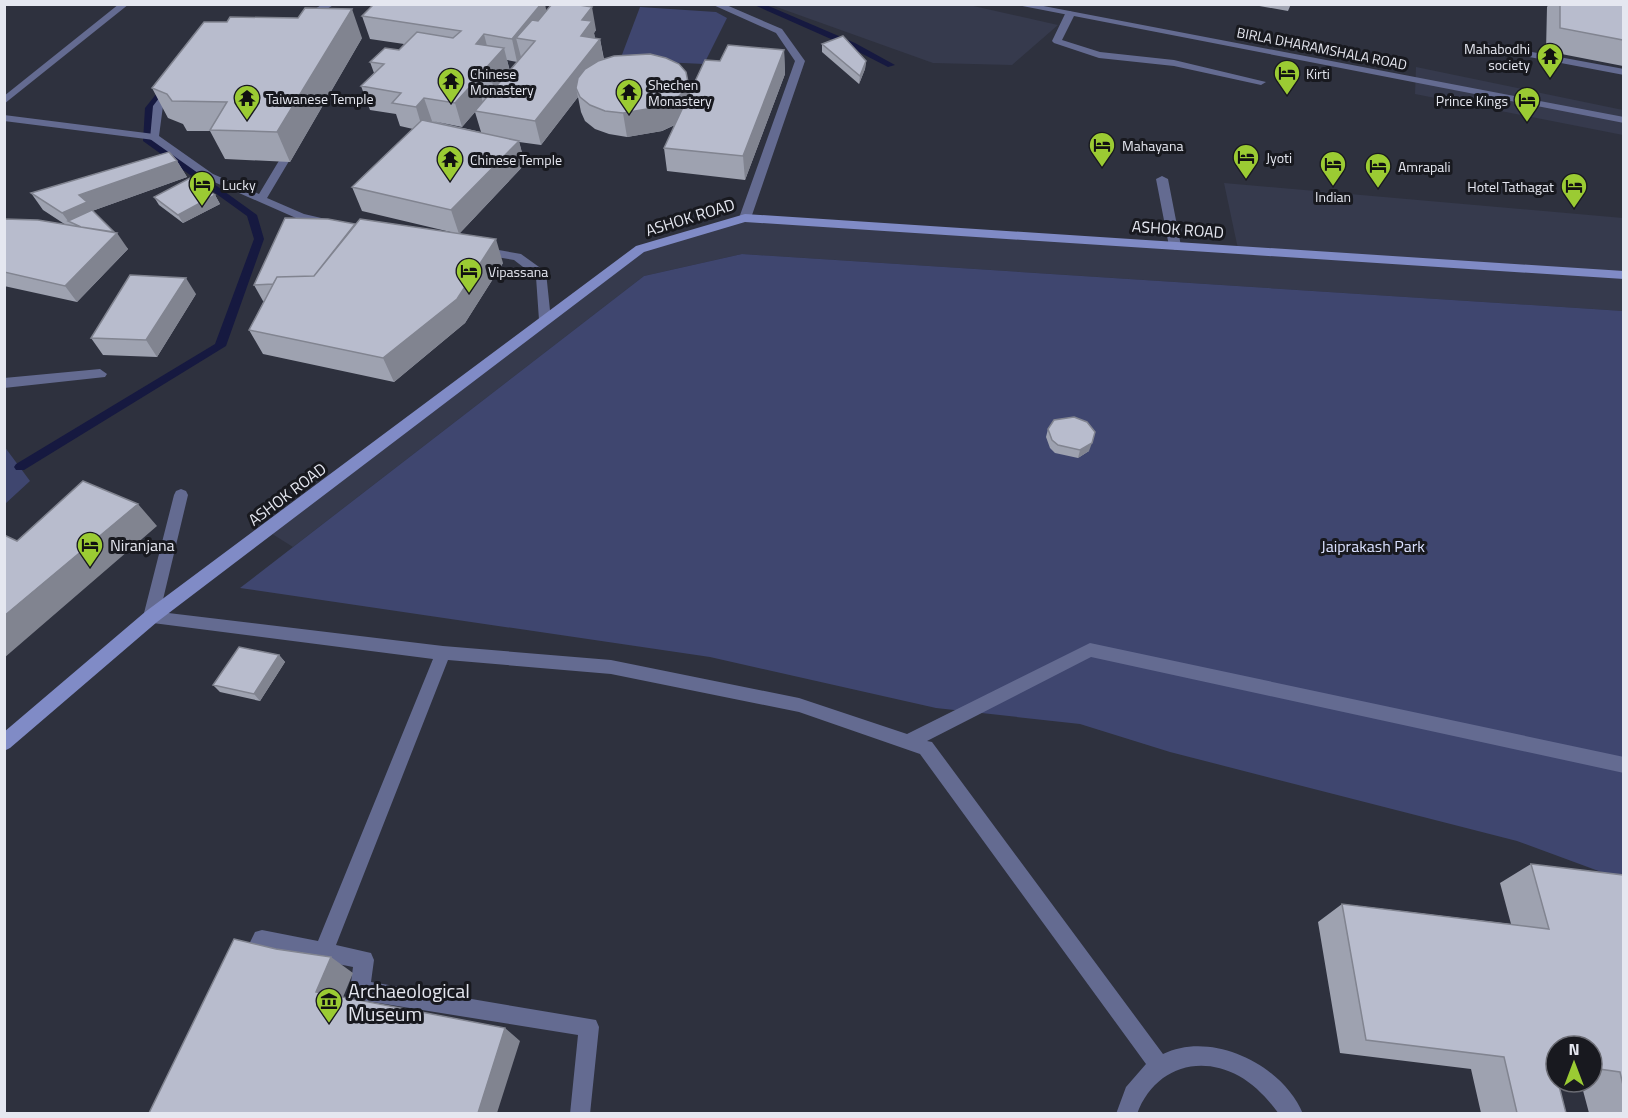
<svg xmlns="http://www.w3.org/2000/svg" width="1628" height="1118" font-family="'Titillium Web',sans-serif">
	<rect width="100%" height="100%" fill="#2e313e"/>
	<path fill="#363a4d" d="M771 5H969L1058 25 1012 65 933 63Z
		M1416 67 1623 110V135L1415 94Z
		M1224 183 1623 218V311L742 254 644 276 293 547 266 530 640 249 745 218 1238 249Z"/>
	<path fill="#3f466f" d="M640 7 716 12 727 18 704 64 620 60Z
		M742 254 1623 311V880L1517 841 1170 752 1080 724 936 708 710 657 240 588 644 276Z
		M4 446 30 481 5 504H4Z"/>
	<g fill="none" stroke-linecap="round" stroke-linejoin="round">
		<path fill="#161940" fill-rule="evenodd" d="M752 4H764L855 43 895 65 888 67 849 47Z
			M165 83 173 85 155 108 153 140 257 215 264 239 226 346 24 470H16L14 467 16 464 215 344 254 239 247 216 143 141 145 108Z"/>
		<path fill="#646b91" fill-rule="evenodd" d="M119 4H129L4 104V96Z
			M711 4H724L782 29 805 61 751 218 745 222 739 218 795 61 776 33Z
			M1070 11 1075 14 1062 40 1100 52 1174 60 1266 82 1261 85 1174 66 1099 58 1054 43 1052 41 1065 14Z
			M1484 43 1624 69V75L1481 48 1479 46Z
			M4 115 154 134 159 137 154 140 4 121Z
			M1162 176 1168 179 1181 246 1175 250 1169 246 1156 179Z
			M181 489 186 491 188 495 160 612 443 646 611 660 799 698 907 734 1090 643 1624 757V773L1091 657 927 741 932 742 1163 1054C1212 1030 1283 1065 1303 1114H1279C1268 1099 1255 1085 1239 1076 1197 1053 1153 1070 1137 1114H1116L1126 1087 1146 1064 920 754 799 712 611 674 448 660 336 945 371 953 374 960 371 982 596 1020 599 1027 590 1114H570L578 1035 360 1000 353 997 350 990 353 967 267 950 257 970 250 973 243 970 240 963 255 932 262 930 318 941 433 659 145 622 143 617 174 495 176 491Z"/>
		<path fill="#646b91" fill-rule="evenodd" d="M323 4H335L311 19H305V15Z
			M1012 4H1033L1624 117V123Z
			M173 84 178 87 163 106 159 136 213 174 259 194 289 144H297L298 146 267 198 304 214 330 220V226L326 227 296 218 205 178 150 139 153 106 169 85Z
			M482 247 521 254 546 272 551 320 549 323 545 324 539 320 536 277 514 260 478 254 476 251Z
			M100 369 107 374 105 377 4 388V378Z"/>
		<path fill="#808bc6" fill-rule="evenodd" d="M745 214 1624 271V279L745 222 644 252 157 622 10 748 4 751V732L145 612 636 246Z"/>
	</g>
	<path fill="#9ea2b0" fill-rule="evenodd" d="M1248 4H1291L1288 11Z
		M1549 4H1623V66L1546 51 1547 7Z
		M547 11 596 30 594 33 595 38 600 39 604 59 689 94 720 61 784 50 785 74 745 180 667 171 664 148 675 125 662 131 627 137 609 134 595 129 585 121 581 112 578 97 541 145 519 142 525 164 459 234 362 211 352 187 413 129 400 126 396 114 370 110 361 86 374 73 370 62 399 50 404 44 370 39 362 16ZM507 60 517 62 510 71ZM475 112 481 132 432 121 462 127Z
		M362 38 290 162 225 159 210 131H187L183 124 168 118 152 88Z
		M822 44 866 61 865 69 859 84 822 52Z
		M177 161 187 177 92 211 128 249 77 302 4 286V219L66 225 43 210 31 193Z
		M215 195 220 204 183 223 159 205 154 197Z
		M503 263 465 323 394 382 263 354 249 330 264 301H263L254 285Z
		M196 294 157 357 103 355 91 338Z
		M1048 429 1089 451 1078 458 1055 453 1050 448 1046 437Z
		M279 655 285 662 260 701 220 692 213 685Z
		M1531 864 1623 875V1113H1589L1581 1083 1571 1082H1592V1046H1556V1082L1566 1113H1481L1471 1069 1340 1053 1318 922 1342 904 1511 924 1500 883Z"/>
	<path fill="#818490" d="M541 4H545L549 24 516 38 521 57 517 62 512 39Z
		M592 7 596 30 594 33 596 44 600 39 604 62 576 88 578 97 541 145 535 121 581 36 582 20Z
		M352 9 362 38 290 162 277 132Z
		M484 34 490 58 476 44Z
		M504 48 510 72 499 106 492 82 486 68Z
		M784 50 785 74 745 180 743 156Z
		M866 61 865 69 859 84 860 76Z
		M477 79 483 103 462 127 455 103Z
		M688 82 690 105 676 124 662 131 627 137 623 113Z
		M424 98 432 121 423 131 416 107Z
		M519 141 525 164 459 234 451 210Z
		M177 161 187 177 92 211 68 221 62 213 79 195Z
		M215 195 220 204 183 223 178 215Z
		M117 233 128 249 77 302 65 286Z
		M496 239 503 263 465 323 394 382 383 358Z
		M186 278 196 294 157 357 146 340Z
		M1092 443 1089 451 1078 458 1080 450Z
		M138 504 157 526 4 658V616Z
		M279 655 285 662 260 701 254 694Z
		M331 957 353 973 339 1007 316 992Z
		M505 1028 520 1041 497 1113H478Z"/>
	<path fill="#b8bccd" stroke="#818490" stroke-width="1.5" d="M374 4H541L512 39 484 34 476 44 504 48 486 68 503 70 492 82 477 79 455 103 424 98 416 107 392 103 401 93 361 86 384 64 370 62 385 48 399 50 417 32 453 38 461 31 362 16Z
		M552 4H573L592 7 582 20 592 21 581 36 600 39 535 121 475 111 535 41 516 38 532 20 538 21Z
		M1560 4H1623V40L1560 28Z
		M305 8 352 9 277 132 210 130 227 102 172 101 167 94 152 88 204 22H227L230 17 298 18Z
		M843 36 866 61 860 76 822 44Z
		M728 45 784 50 743 156 664 148 705 60 720 61Z
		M650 54 666 58 679 64 686 72 688 82 683 92 674 101 659 107 623 113 605 111 590 105 580 97 576 88 578 78 585 69 598 61 614 56Z
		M422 120 519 141 451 210 352 187Z
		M169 152 177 161 79 195 87 202 62 213 31 193Z
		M190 178 215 195 178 215 154 197Z
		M92 210 114 232 81 227 68 221Z
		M285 218 328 219 355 224 314 276 277 277 273 284 254 285Z
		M4 219 38 220 117 233 65 286 4 272Z
		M360 219 496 239 457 299 383 358 249 330 277 277 314 276Z
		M130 275 186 278 146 340 91 338Z
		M1074 417 1087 422 1095 432 1092 443 1080 450 1058 445 1052 440 1048 429 1054 420Z
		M83 481 138 504 4 616V535L17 541Z
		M239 647 279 655 254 694 213 685Z
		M1531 864 1623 875V1085L1620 1072 1592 1068V1046H1556V1064H1553L1556 1075V1082H1558L1566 1113H1517L1504 1057 1366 1040 1342 904 1549 929Z
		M234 939 276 949 331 957 316 992 505 1028 478 1113H149Z"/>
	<defs>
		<g id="temple-pin" transform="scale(1.35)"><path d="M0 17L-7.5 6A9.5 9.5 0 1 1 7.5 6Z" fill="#9bcb33" stroke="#18191f"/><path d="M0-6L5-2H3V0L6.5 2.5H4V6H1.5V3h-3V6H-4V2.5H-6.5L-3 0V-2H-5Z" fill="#111"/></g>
		<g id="hotel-pin" transform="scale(1.35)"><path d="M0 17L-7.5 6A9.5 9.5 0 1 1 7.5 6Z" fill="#9bcb33" stroke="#18191f"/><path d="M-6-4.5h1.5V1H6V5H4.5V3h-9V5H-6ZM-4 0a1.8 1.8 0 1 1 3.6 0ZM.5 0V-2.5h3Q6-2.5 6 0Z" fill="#111"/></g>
		<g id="museum-pin" transform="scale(1.35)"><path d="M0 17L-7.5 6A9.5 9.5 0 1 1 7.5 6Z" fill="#9bcb33" stroke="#18191f"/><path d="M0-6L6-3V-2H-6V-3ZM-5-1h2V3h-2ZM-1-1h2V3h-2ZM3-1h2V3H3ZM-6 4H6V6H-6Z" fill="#111"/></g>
	</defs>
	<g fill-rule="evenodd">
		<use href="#temple-pin" x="1550" y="56"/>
		<use href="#hotel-pin" x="1287" y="73"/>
		<use href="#temple-pin" x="451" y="81"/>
		<use href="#temple-pin" x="629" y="92"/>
		<use href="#temple-pin" x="247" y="98"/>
		<use href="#hotel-pin" x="1527" y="100"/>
		<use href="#hotel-pin" x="1102" y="145"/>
		<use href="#hotel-pin" x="1246" y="157"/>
		<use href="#temple-pin" x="450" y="159"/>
		<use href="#hotel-pin" x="1333" y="164"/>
		<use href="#hotel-pin" x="1378" y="166"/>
		<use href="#hotel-pin" x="202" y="184"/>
		<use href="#hotel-pin" x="1574" y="186"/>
		<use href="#hotel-pin" x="469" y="271"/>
		<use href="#hotel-pin" x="90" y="545"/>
		<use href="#museum-pin" x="329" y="1001"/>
	</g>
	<g text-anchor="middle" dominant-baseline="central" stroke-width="6" stroke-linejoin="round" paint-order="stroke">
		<g font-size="14" fill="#e5e7f0" stroke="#18191f">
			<text transform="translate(1322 48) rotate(11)">BIRLA DHARAMSHALA ROAD</text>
		</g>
		<g font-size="14" fill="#e5e7f0" stroke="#18191f" text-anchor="start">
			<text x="1530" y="48" text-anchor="end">Mahabodhi<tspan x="1530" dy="16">society</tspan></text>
			<text x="470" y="73">Chinese<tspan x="470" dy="16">Monastery</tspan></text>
			<text x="1306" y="73">Kirti</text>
			<text x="648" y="84">Shechen<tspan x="648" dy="16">Monastery</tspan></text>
			<text x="266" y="98">Taiwanese Temple</text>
			<text x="1508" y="100" text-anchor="end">Prince Kings</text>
			<text x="1122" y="145">Mahayana</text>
			<text x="1266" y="157">Jyoti</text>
			<text x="470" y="159">Chinese Temple</text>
			<text x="1398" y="166">Amrapali</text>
			<text x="222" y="184">Lucky</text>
			<text x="1554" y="186" text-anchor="end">Hotel Tathagat</text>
			<text x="1333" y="196" text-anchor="middle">Indian</text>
			<text x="488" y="271">Vipassana</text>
		</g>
		<g font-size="16" fill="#e5e7f0" stroke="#18191f">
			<text transform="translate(690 217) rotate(-17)">ASHOK ROAD</text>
			<text transform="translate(1178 229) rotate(4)">ASHOK ROAD</text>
			<text transform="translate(287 494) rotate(-37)">ASHOK ROAD</text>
		</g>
		<g font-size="16" fill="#e5e7f0" stroke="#18191f" text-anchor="start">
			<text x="110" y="545">Niranjana</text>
		</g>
		<g font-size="16" fill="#dbe1ff" stroke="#18191f">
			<text x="1373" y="546">Jaiprakash Park</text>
		</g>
		<g font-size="20" fill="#e5e7f0" stroke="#18191f" text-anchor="start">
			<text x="348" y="990">Archaeological<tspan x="348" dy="23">Museum</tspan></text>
		</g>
	</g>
	<rect width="1628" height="1118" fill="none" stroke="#e5e7f0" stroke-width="12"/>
	<g transform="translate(1574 1064)"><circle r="28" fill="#18191f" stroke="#6a6b73" stroke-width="1.5"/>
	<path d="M0-4.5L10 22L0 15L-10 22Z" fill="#9bcb33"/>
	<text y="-9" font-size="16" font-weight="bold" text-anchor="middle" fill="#e5e7f0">N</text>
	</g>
</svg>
